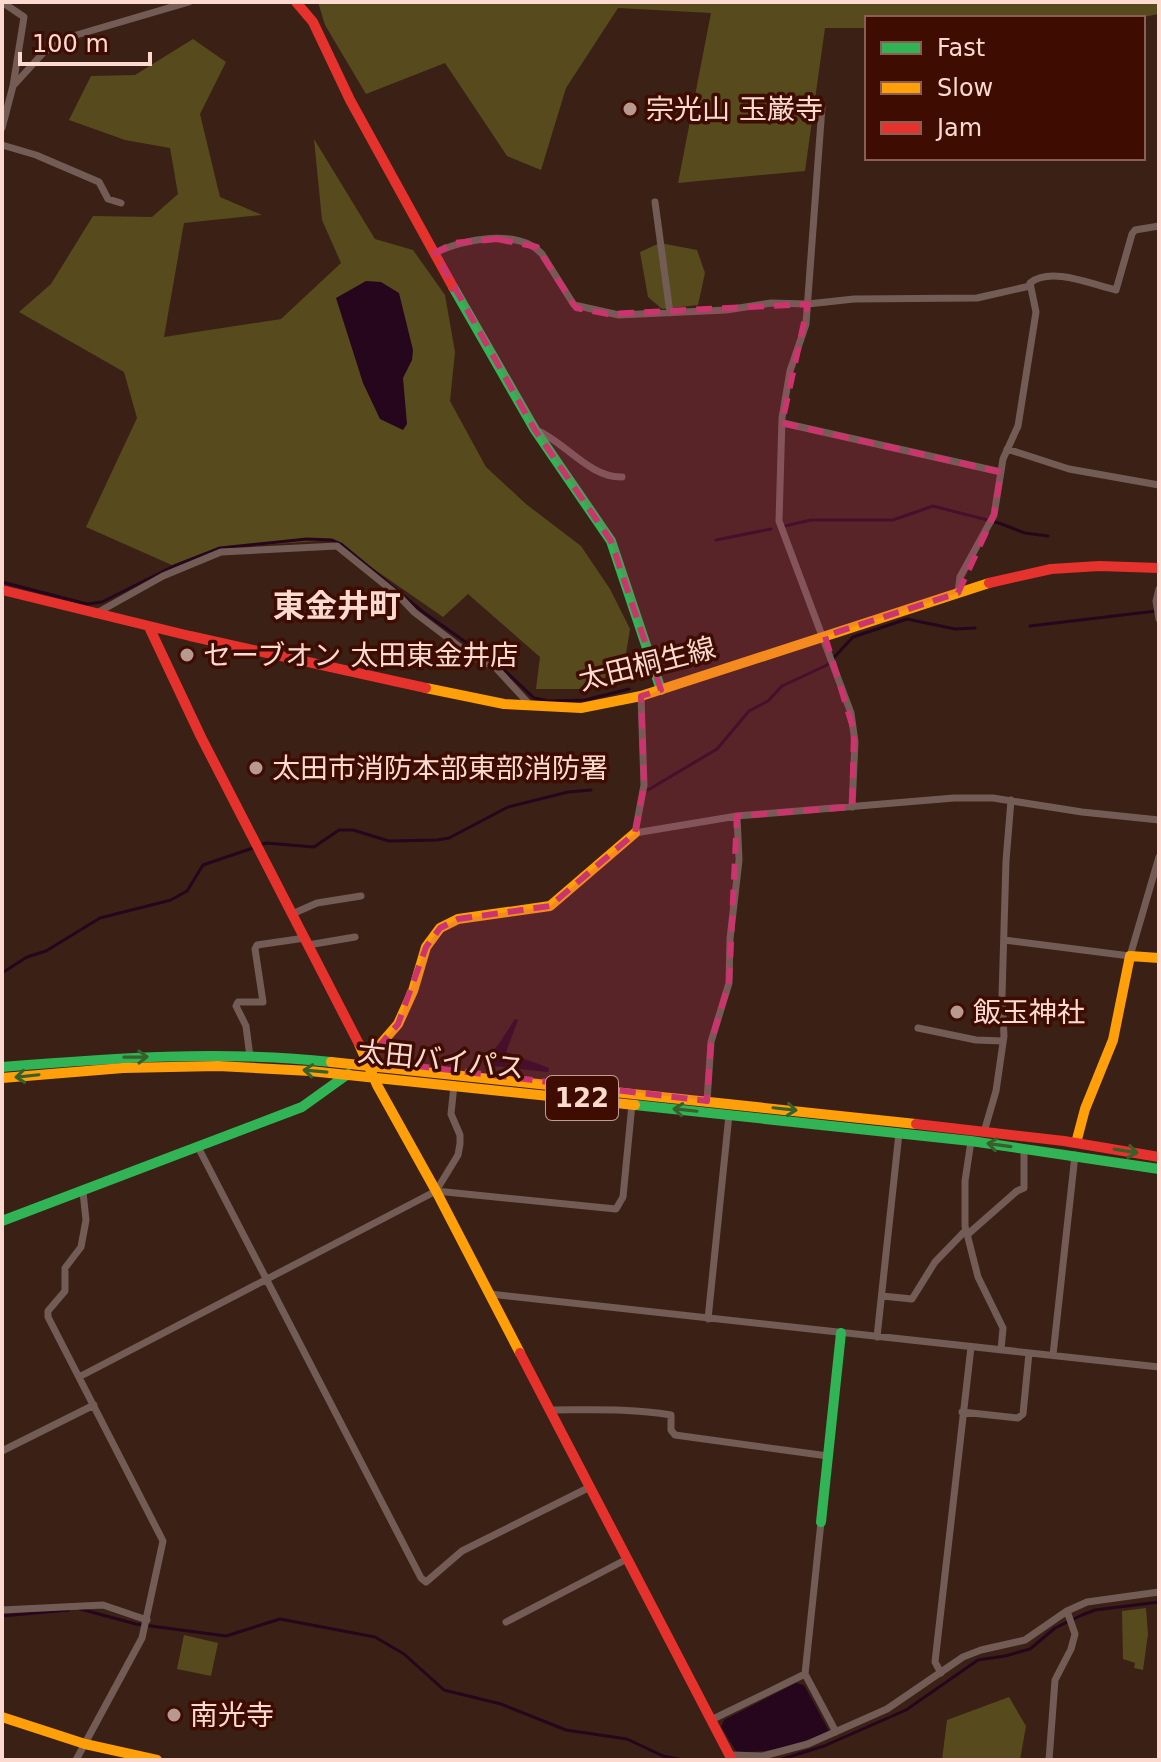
<svg xmlns="http://www.w3.org/2000/svg" width="1161" height="1762" font-family="'DejaVu Sans','Noto Sans JP',sans-serif">
	<rect width="100%" height="100%" fill="#3b2016"/>
	<path fill="#574a1d" d="M318 2H1159V14L1138 18H867V28H825L805 171 678 183 711 13 618 8 566 88 541 170 507 156 445 63 366 94 325 25Z
		M193 39 226 62 200 114 220 197 262 215 184 223 164 337 281 319 341 263 322 220 314 139 375 239 413 250 445 295 455 352 450 401 486 467 526 504 581 546 610 589 630 629 625 660 591 689H536L540 657 468 594 443 617 332 540 220 548 174 566 86 527 137 418 124 372 19 312 51 284 93 216 152 217 178 194 170 148 125 140 69 120 91 76 135 75Z
		M660 243 697 250 705 273 698 305 662 309 648 297 640 252Z
		M1146 1608 1148 1634 1143 1670 1134 1668 1135 1663 1123 1659 1122 1611Z
		M184 1635 218 1643 211 1676 177 1669Z
		M1009 1697 1026 1726 1020 1760H942L947 1720Z"/>
	<path fill="#26061c" d="M366 281 381 282 399 293 413 350 412 360 403 378 407 424 403 430 380 419 363 383 336 298Z
		M515 1019 518 1020 506 1052 549 1068 548 1072 484 1065 483 1062 498 1045Z
		M796 1683 804 1685 829 1731C799 1744 769 1755 736 1751L721 1727 724 1720Z"/>
	<g fill="none" stroke-linecap="round" stroke-linejoin="round">
		<path stroke="#26061c" stroke-width="3" d="M785 526 811 520H893L933 506 999 523 1025 533 1048 536
			M716 540 771 529
			M2 582 87 604 102 602 174 566 220 548 307 539 332 540 341 544 423 612 501 667 534 698 549 701 585 700 629 689
			M1030 626 1156 611
			M648 790 717 749 749 711 768 701 782 686 827 665 853 637 907 619 955 629 975 628
			M260 845 266 843 314 847 339 830H353L389 841 437 840 449 838 508 807 568 792 591 790
			M2 973 27 957 46 951 100 918 171 900 187 891 203 865 253 848
			M80 1609 136 1624 226 1636 280 1619 375 1637 404 1654 444 1690 501 1704 566 1730 627 1739 663 1756 683 1760
			M2 1616 69 1610
			M779 1760 824 1746 906 1710 978 1660 1005 1656 1030 1649 1055 1628 1082 1615 1095 1610 1159 1602"/>
		<path stroke="#725c55" stroke-width="7" d="M13 86 44 52 73 36 189 2
			M822 107 806 324 790 371 782 418 779 521 851 713 855 742 852 807
			M2 128 13 86 24 17 2 2
			M2 145 36 155 99 182 108 199 121 203
			M655 202 670 313
			M435 253C462 239 519 228 542 254L574 305 619 315 726 310 771 303 808 304 854 299 977 298 1030 286
			M783 423 1001 472
			M538 431C566 443 590 478 622 477
			M1007 449 1069 469 1159 485
			M1159 589 1156 601 1159 619
			M958 593 960 577 994 515 1003 459 1018 426 1036 312 1030 283C1051 266 1093 285 1116 290L1132 234 1135 230 1159 226
			M95 614 163 576 221 552 337 546 400 597 414 612 473 657 495 667 531 706
			M641 696 644 785 635 833 737 816 954 798H993L1082 812 1159 820
			M292 914 317 903 361 896
			M1004 940 1130 956 1159 857
			M308 945 355 937
			M918 1028 976 1040 1003 1041
			M250 1057 246 1026 236 1006 238 1002H263L255 949 257 945 305 938
			M707 1101 711 1042 729 983 730 939 739 860 737 816
			M984 1132 996 1091 1004 1036 1002 996 1006 861 1011 800
			M971 1141 965 1181V1226L978 1277 1003 1328 1001 1350
			M198 1147 421 1578 426 1582 462 1551 590 1487
			M436 1191 616 1209 623 1197 632 1104
			M967 1235 1017 1191 1024 1188V1149
			M490 1294 1159 1367
			M882 1296 912 1299 935 1262 966 1230
			M708 1319 729 1115
			M877 1337 899 1133
			M1053 1355 1075 1155
			M79 1377 436 1191 458 1155 460 1144V1135L451 1114 454 1085
			M551 1410C591 1410 631 1408 671 1415V1430L675 1435 828 1456
			M962 1412 1018 1418 1023 1414 1029 1353
			M2 1451 94 1405
			M821 1522 805 1674 836 1732
			M2 1610 103 1605 147 1620
			M506 1622 627 1559
			M941 1673 935 1662 971 1347
			M711 1720 805 1674
			M729 1755 763 1756 808 1744 887 1709 963 1657 981 1650 1025 1640 1067 1611 1087 1602 1159 1592
			M76 1760 142 1638 163 1541 48 1317V1311L65 1291V1268L81 1247 86 1220 83 1192
			M1049 1760 1055 1680 1071 1649 1075 1634 1067 1611"/>
		<path stroke="#30b455" stroke-width="10" d="M453 287 535 430 611 541 661 690
			M2 1067C112 1058 221 1050 331 1062
			M635 1105 971 1141 1159 1169
			M2 1221 302 1107 348 1074
			M821 1522 841 1333"/>
		<path stroke="#ff9f0a" stroke-width="10" d="M426 688 504 704 581 708 641 696 989 583
			M359 1044 377 1085 436 1191 520 1353
			M331 1062 916 1124
			M365 1062 398 1024 413 991 426 947 440 928 458 919 550 906 635 833
			M2 1078 123 1068 218 1066 310 1071 635 1105
			M1076 1143 1085 1109 1113 1040 1130 956 1159 958
			M2 1717 85 1744 157 1760"/>
		<path stroke="#e5322d" stroke-width="10" d="M296 2 313 22 350 100 453 287
			M989 583 1051 569 1099 566 1159 568
			M2 590 190 636 426 688
			M150 629 201 737 359 1044
			M916 1124 1064 1141 1159 1157
			M520 1353 732 1760"/>
	</g>
	<defs><path id="oneway-shaft" d="M-6 0H5M1.5-3L5.5 0L1.5 3" fill="none" stroke-width="1.6" stroke-linecap="round" stroke-linejoin="round" transform="scale(2)"/></defs>
	<g stroke="#37602a">
		<use href="#oneway-shaft" transform="translate(136 1057) rotate(-1)"/>
		<use href="#oneway-shaft" transform="translate(315 1071) rotate(-175)"/>
		<use href="#oneway-shaft" transform="translate(27 1076) rotate(174)"/>
		<use href="#oneway-shaft" transform="translate(785 1109) rotate(6)"/>
		<use href="#oneway-shaft" transform="translate(685 1110) rotate(-174)"/>
		<use href="#oneway-shaft" transform="translate(999 1145) rotate(-172)"/>
		<use href="#oneway-shaft" transform="translate(1126 1151) rotate(9)"/>
	</g>
	<path fill="#cb356d" fill-opacity="0.2" stroke="#cb356d" stroke-width="6" stroke-dasharray="16 10" stroke-linejoin="round" d="M497 239 537 247 576 308 608 314 808 304 782 423 1001 472 994 515 958 593 825 636 854 731 852 807 737 816 729 983 711 1042 707 1101 367 1060 398 1024 426 947 440 928 458 919 550 906 635 833 644 785 641 696 661 690 611 541 535 430 435 253 454 243Z"/>
	<g fill="#b8998f" stroke="#3e0c00" stroke-width="3">
		<circle cx="630" cy="109" r="8"/>
		<circle cx="187" cy="655" r="8"/>
		<circle cx="256" cy="768" r="8"/>
		<circle cx="957" cy="1012" r="8"/>
		<circle cx="174" cy="1715" r="8"/>
	</g>
	<g text-anchor="middle" dominant-baseline="central" stroke-width="7" stroke-linejoin="round" paint-order="stroke">
		<rect fill="#3e0c00" stroke="#c39c92" stroke-width="2" x="546" y="1076" width="72" height="44" rx="6"/>
		<g font-size="26" font-weight="bold" fill="#fcdad0">
			<text x="582" y="1098">122</text>
		</g>
		<g font-size="28" fill="#fcdad0" stroke="#3e0c00" text-anchor="start">
			<text x="646" y="109">宗光山 玉巌寺</text>
			<text x="203" y="655">セーブオン 太田東金井店</text>
			<text x="272" y="768">太田市消防本部東部消防署</text>
			<text x="973" y="1012">飯玉神社</text>
			<text x="190" y="1715">南光寺</text>
		</g>
		<g font-size="28" fill="#fcdad0" stroke="#3e0c00">
			<text transform="translate(647 664) rotate(-14)">太田桐生線</text>
			<text transform="translate(441 1060) rotate(6)">太田バイパス</text>
		</g>
		<g font-size="32" font-weight="bold" fill="#fcdad0" stroke="#3e0c00">
			<text x="337" y="606">東金井町</text>
		</g>
	</g>
	<rect width="1161" height="1762" fill="none" stroke="#fcdad0" stroke-width="8"/>
	<rect x="865" y="16" width="280" height="144" fill="#3e0c00" stroke="#8a5e53" stroke-width="2"/>
	<rect x="881" y="42" width="40" height="12" fill="#30b455" stroke="#8a5e53" stroke-width="2"/>
	<text x="937" y="56" font-size="24" fill="#fcdad0">Fast</text>
	<rect x="881" y="82" width="40" height="12" fill="#ff9f0a" stroke="#8a5e53" stroke-width="2"/>
	<text x="937" y="96" font-size="24" fill="#fcdad0">Slow</text>
	<rect x="881" y="122" width="40" height="12" fill="#e5322d" stroke="#8a5e53" stroke-width="2"/>
	<text x="937" y="136" font-size="24" fill="#fcdad0">Jam</text>
	<path d="M20 52v12h130v-12" fill="none" stroke="#fcdad0" stroke-width="4"/>
	<text x="32" y="52" font-size="24" fill="#fcdad0" stroke="#3e0c00" stroke-width="6" paint-order="stroke">100 m</text>
</svg>
